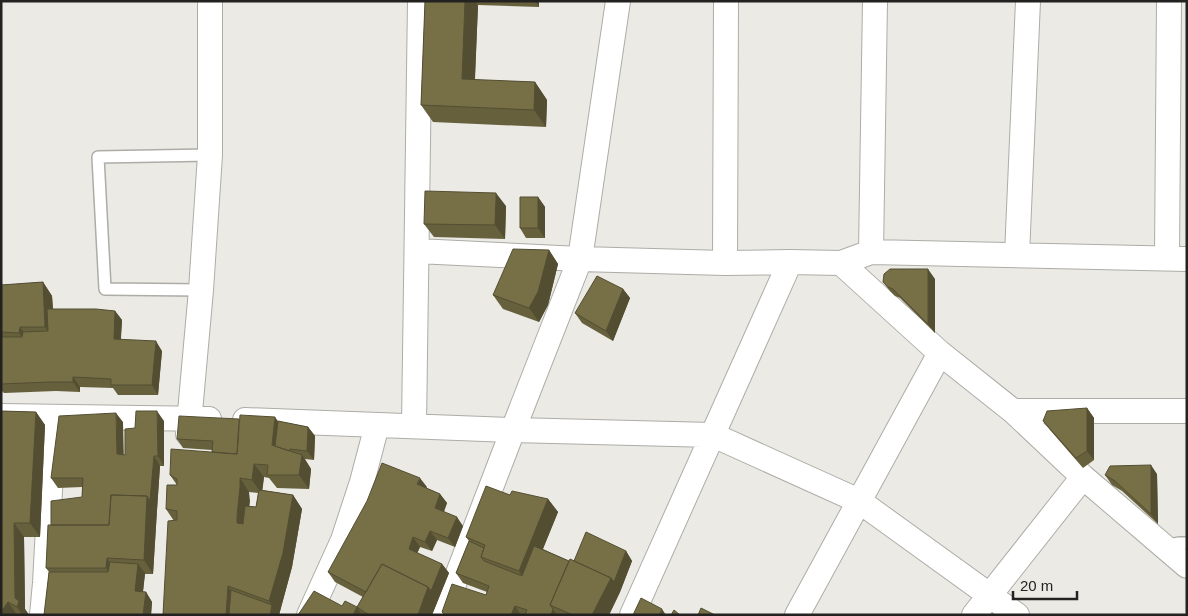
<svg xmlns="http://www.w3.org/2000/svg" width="1188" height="616" font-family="Arial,sans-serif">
	<rect width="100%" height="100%" fill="#ebeae5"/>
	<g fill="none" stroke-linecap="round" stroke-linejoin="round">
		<g stroke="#adaca7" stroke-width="14">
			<path id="lane" d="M201 290 105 289 98 157 210 155
				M1164 546 1179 543H1187"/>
		</g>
		<g stroke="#adaca7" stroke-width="26">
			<path id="street" d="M417 251 580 259 725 263 790 262 841 263 871 252 1187 259
				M871 252 875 1
				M1017 255 1028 1
				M1167 258 1169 1
				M725 263 726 1
				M841 263 940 353 1013 411 1083 477 1187 566
				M1013 411H1187
				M1 416 209 419
				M245 420 513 430 713 435 859 501 1017 615
				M414 426 420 1
				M188 434 201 290 210 155V1
				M42 615 45 583 54 417
				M309 615 343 540 362 482 377 425
				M442 615 513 430 580 259 618 1
				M632 615 790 262
				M797 615 940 353
				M974 615 1083 477"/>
		</g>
		<use href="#lane" stroke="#fff" stroke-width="11"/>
		<use href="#street" stroke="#fff" stroke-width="24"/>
	</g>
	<path fill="#66603d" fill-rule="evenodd" d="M425 1H539V7L478 5 475 80 535 82 547 100 546 127 433 122 421 105Z
		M538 197 545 207V238H526L520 228Z
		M506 206 505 239 434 237 424 224Z
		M549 250 558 264 548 305 539 322 503 309 493 295Z
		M935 279V333L900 298 895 296 890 291 883 282Z
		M43 282 52 296 53 309 115 311 122 320 121 339 162 351 158 395H118L113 388 80 387V392L56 391 4 393 1 390V285Z
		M623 289 630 298 613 341 582 323 575 313Z
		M1087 408 1094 418V460L1083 468 1050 430 1043 421Z
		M1 411 36 412 45 425 40 537H24L25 609 29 615H1Z
		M164 421V466H160L157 510 153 574H145L143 592H146L152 602 151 615H44L49 572 46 568 51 525 82 497V487L58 488 51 478 123 422V455H125L135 428Z
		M278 421 308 427 315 436 314 460 305 459 311 469 309 489 277 488 269 478 264 477 262 490 293 495 302 509 292 567 279 615H163L174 521 166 509 177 485 170 475 212 452V450L183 448 177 439ZM249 492 258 493 256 507 249 506Z
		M1157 474 1158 524 1122 491 1112 485 1105 475Z
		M427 487 426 488 440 494 447 503 444 512 463 526 455 547 437 540 432 551 420 547 417 553 442 564 449 573 432 615H298L342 606 357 607 363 597 335 582 328 572Z
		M510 495 548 499 558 512 543 549 569 561 626 551 632 561 620 592 609 615H444L442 612 486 595 487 592 463 583 456 573 469 541 466 537Z"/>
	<path fill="#534e32" d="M465 1H475L478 5 474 97 462 79Z
		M535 1H539V7Z
		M535 82 547 100 546 127 534 110Z
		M496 193 506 206 505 239 495 225Z
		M538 197 545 207V238L538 228Z
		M549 250 558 264 548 305 539 322 529 308Z
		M928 269 935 279V333L928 324Z
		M43 282 52 296 55 341 45 327Z
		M623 289 630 298 613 341 606 331Z
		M115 311 122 320 120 348 114 339Z
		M20 327 30 341 29 346 19 333Z
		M156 341 162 351 158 395 152 385Z
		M73 377 80 387V392L73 382Z
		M1087 408 1094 418V460L1087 451Z
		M157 411 164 421V466L158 456Z
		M36 412 45 425 40 537 30 523Z
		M116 413 123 422 124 463 117 454Z
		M275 417 285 431 282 452 272 445Z
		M308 427 315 436 314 460 307 451Z
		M302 455 311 469 309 489 299 475Z
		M154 456 160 466 157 510 153 574 144 560 147 496Z
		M254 464 264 477 262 494 252 480Z
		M1151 465 1157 474 1158 524 1151 514Z
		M240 478 249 492 250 501 247 530 237 523Z
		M420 478 427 487 424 493 417 484Z
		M440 494 447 503 441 518 435 508Z
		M293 495 302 509 292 567 279 615H270L272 605 269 601Z
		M548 499 558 512 528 585 519 571Z
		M457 517 463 526 455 547 448 538Z
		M14 523 24 537 25 609 29 615H22L17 607 15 598Z
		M430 531 437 540 432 551 425 542Z
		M413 537 420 547 415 558 409 549Z
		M626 551 632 561 620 592 609 615H592L611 578Z
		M107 558 116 572 115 582 106 568Z
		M138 564 145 573 142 600 135 591Z
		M442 564 449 573 432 615H418L428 587Z
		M228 586 237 600 236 615H226Z
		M146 592 152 602 151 615H143Z
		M8 602 17 615H1V612Z
		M515 606 521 615H511Z
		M357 607 362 615H353Z
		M553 609 557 615H551Z
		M662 609 666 615H659Z"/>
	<path fill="#777047" stroke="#534e32" d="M425 1H465L462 79 535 82 534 110 421 105Z
		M425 191 496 193 495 225 424 224Z
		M520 197H538V228H520Z
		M513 249 549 250 538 292 529 308 493 295Z
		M890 269H928V324L893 289 888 287 883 282 884 274Z
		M597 276 623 289 606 331 575 313Z
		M43 282 45 327H20L19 333 1 332V285Z
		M47 309H96L115 311 114 339 156 341 152 385H111V379L73 377V382H49L1 384V337H22L23 332 48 331Z
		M1087 408V451L1076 458 1043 421 1047 411Z
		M1 411 36 412 30 523H14L15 598 19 601 17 607 8 602 1 612Z
		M136 411H157L158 456H154L150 501 147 496 111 495 109 525H51V501L82 497 83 478H51L59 416 116 413 117 454 125 455V429L135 428Z
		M240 415 275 417 272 445 302 455 299 475H267L268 465 254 464 252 480 240 478V487L237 516V523L243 524 245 506 256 507 259 490 293 495 283 553 269 601 228 586 226 615H163L168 521 177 520V511L166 509 167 485H177V479L170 475 171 449 237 454Z
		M179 416 239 419 237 454 212 452 213 441 177 439Z
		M278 421 308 427 307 451 290 449 289 451 275 446Z
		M382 463 420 478 417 484 440 494 435 508 457 517 448 538 430 531 425 542 413 537 409 549 442 564 431 591 428 587 382 564 366 592 328 572 367 501Z
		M1151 465V514L1115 481 1105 475 1110 466Z
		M486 486 510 495 512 491 548 499 519 571 481 557 485 545 466 537Z
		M111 495 147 496 144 560 107 558 106 568H46L48 525H109Z
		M586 532 626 551 614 582 611 578 574 561Z
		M469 541 484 548 481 557 484 561 522 576 534 546 569 561 550 605 553 609 551 615H525L527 610 515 606 511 615H445L442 612 452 584 486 595 489 586 456 573Z
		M570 559 611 578 592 615H573L550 605Z
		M110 562 138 564 135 591 146 592 143 615H44L49 572H108Z
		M382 564 428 587 418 615H369L357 607 353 615H298L314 591 342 606 345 601 357 607Z
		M231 590 272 605 270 615H229Z
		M641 598 662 609 659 615H633Z
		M701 608 715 615H698Z
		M674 610 680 615H671Z
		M360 612 365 615H358Z"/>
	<rect width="1188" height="616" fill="none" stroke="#232220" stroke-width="5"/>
	<path d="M1013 591v8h64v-8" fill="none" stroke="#232220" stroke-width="2.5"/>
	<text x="1020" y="591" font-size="15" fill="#232220" stroke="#ebeae5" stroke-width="4" paint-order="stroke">20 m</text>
</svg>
